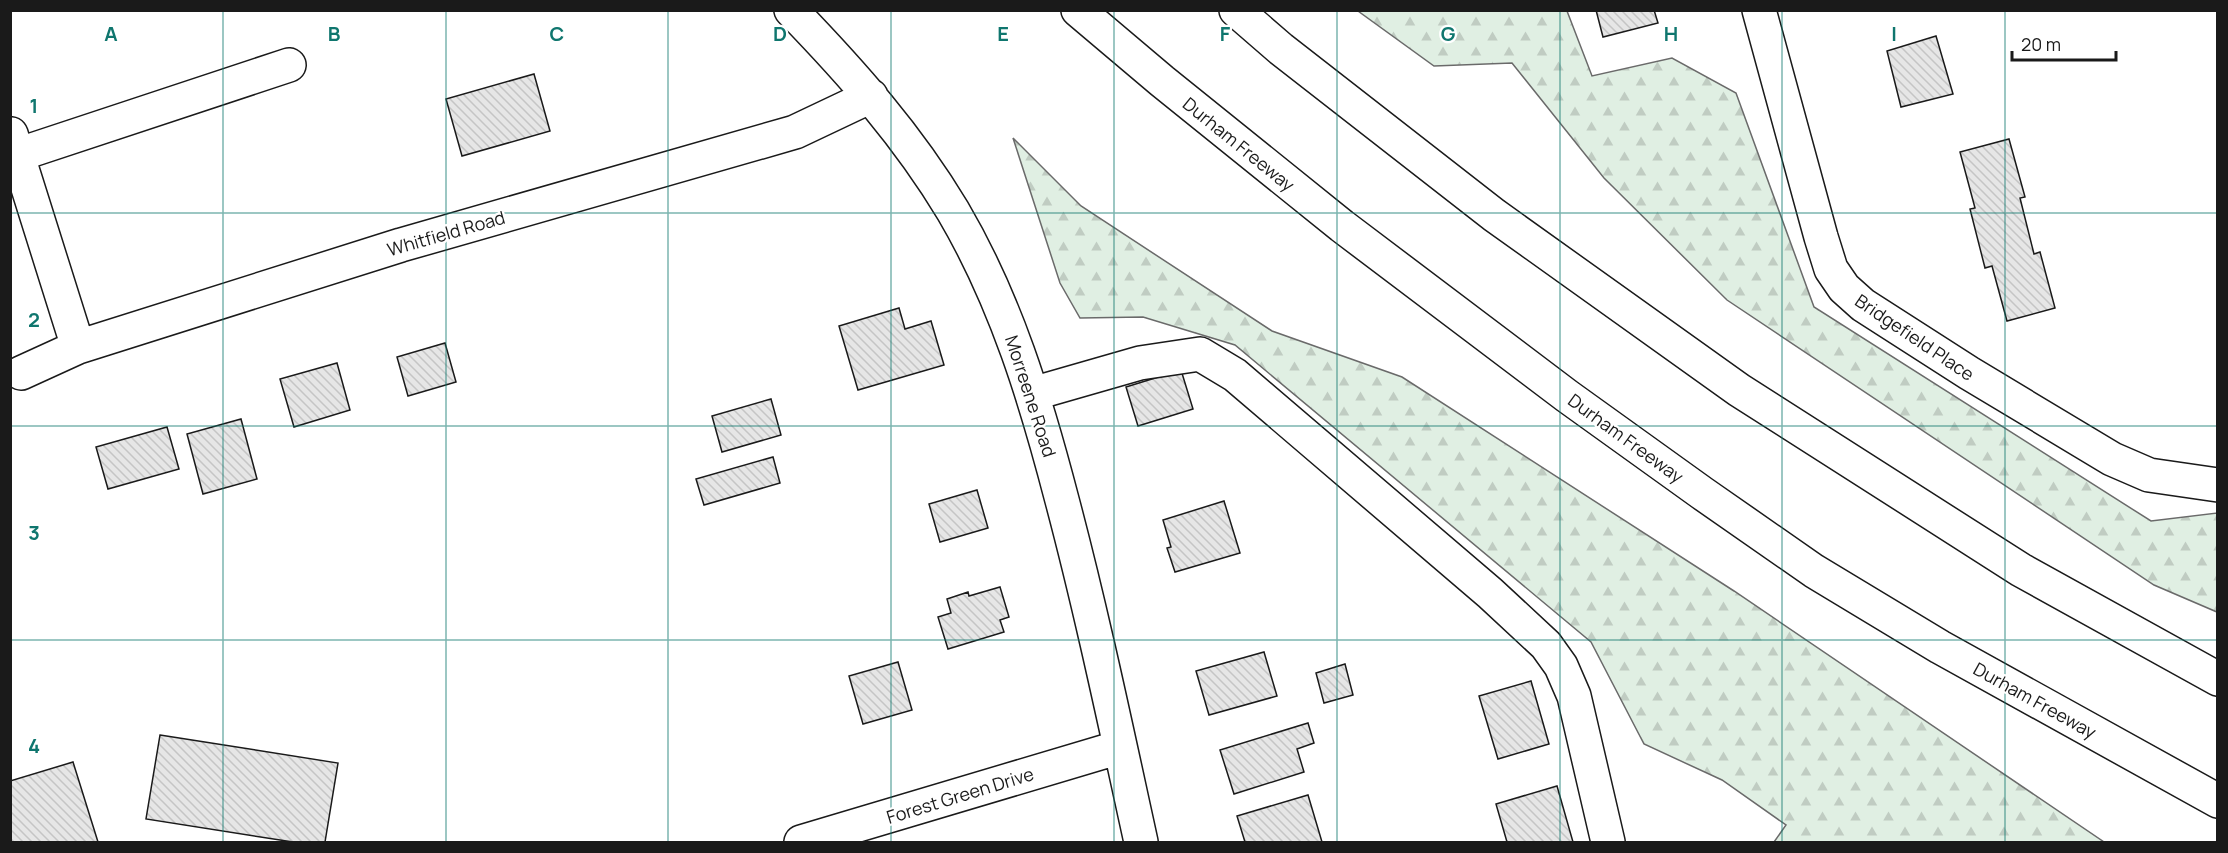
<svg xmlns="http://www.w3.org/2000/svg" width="2228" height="853" font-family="Manrope,sans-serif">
	<defs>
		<pattern id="forest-firs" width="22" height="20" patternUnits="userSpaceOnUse" patternTransform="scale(1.5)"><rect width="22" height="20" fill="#e0efe3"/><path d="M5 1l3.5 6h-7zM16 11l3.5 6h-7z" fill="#c0ccc2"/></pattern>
		<pattern id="building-back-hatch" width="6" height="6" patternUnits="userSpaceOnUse" patternTransform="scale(1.5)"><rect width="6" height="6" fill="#e6e6e6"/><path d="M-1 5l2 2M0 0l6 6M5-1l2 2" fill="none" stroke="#c5c5c5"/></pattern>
	</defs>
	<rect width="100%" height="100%" fill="#fff"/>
	<path fill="url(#forest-firs)" stroke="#6a6a6a" stroke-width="1.5" d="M1358 11H1567L1592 76 1672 58 1736 93 1814 307 2151 521 2217 513V612L2154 585 1727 300 1604 178 1512 63 1434 66Z
		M1013 138 1081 206 1272 331 1402 377 1734 591 2104 842H1774L1786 825 1722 780 1644 744 1591 642 1235 345 1143 317 1080 318 1060 283Z"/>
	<path fill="url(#building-back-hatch)" stroke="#1a1a1a" stroke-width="1.5" d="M1596 10H1654L1658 23 1603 37Z
		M1936 36 1953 94 1901 107 1887 51Z
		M534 74 550 131 462 156 446 99Z
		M2009 139 2025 197 2020 198 2034 254 2040 252 2055 308 2007 321 1992 266 1985 268 1970 209 1975 208 1960 152Z
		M899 308 905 329 931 321 944 365 858 390 839 326Z
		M445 343 456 382 408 396 397 357Z
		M337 363 350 410 294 427 280 379Z
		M1181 370 1193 409 1138 426 1126 387Z
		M771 399 781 435 722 452 712 416Z
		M241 419 257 479 203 494 187 434Z
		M167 427 179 469 108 489 96 447Z
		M773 457 780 483 704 505 696 479Z
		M977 490 988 528 940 542 929 504Z
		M1224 501 1240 553 1175 572 1167 548 1171 547 1163 520Z
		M1000 587 1009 617 1000 620 1004 632 948 649 938 617 951 613 947 599 968 592 969 596Z
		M1264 652 1277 696 1209 715 1196 671Z
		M898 662 912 710 863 724 849 676Z
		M1345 664 1353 695 1324 703 1316 673Z
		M1531 681 1549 744 1498 759 1479 696Z
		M1308 723 1314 743 1297 749 1304 772 1234 794 1220 750Z
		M160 735 338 763 325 842H293L146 819Z
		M73 762 98 842H10V781Z
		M1557 786 1573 842H1507L1496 804Z
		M1308 795 1322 842H1245L1237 816Z"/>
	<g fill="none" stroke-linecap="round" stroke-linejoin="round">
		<g stroke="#1a1a1a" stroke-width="36">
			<path id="minor" d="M791 10C852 73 908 136 953 211 1006 301 1036 400 1062 500 1092 613 1116 728 1141 842
				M1759 10 1821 237 1831 269 1844 288 1863 305 1969 373 2112 459 2149 475 2218 485
				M11 134 78 347
				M17 155 289 65
				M21 373 78 347 401 245 795 132 871 96
				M1032 394 1140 363 1200 354 1235 375 1490 593 1546 645 1561 666 1574 696 1608 842
				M801 842 1120 747"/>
		</g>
		<g stroke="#1a1a1a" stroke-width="36">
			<path id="highway" d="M1078 10 1162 81 1342 226 1567 396 1702 493 1814 571 1940 647 2218 801
				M1236 10 1281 49 1494 215 1739 390 2021 570 2218 679"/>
		</g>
		<use href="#minor" stroke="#fff" stroke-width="33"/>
		<use href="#highway" stroke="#fff" stroke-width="33"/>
	</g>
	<path fill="none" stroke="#0f766e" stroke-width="1.5" stroke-opacity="0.55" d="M223 10V842M446 10V842M668 10V842M891 10V842M1114 10V842M1337 10V842M1560 10V842M1782 10V842M2005 10V842M10 213H2218M10 426H2218M10 640H2218"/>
	<g text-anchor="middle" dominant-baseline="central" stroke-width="4.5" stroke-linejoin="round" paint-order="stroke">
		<g font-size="18" fill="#1a1a1a" stroke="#fff">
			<text transform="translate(1239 144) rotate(39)">Durham Freeway</text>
			<text transform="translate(446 233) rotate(-16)">Whitfield Road</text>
			<text transform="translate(1915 337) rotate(34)">Bridgefield Place</text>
			<text transform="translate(1031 396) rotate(72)">Morreene Road</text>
			<text transform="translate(1626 438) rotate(36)">Durham Freeway</text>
			<text transform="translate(2035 700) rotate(29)">Durham Freeway</text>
			<text transform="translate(960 795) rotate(-17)">Forest Green Drive</text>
		</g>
	</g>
	<g font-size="20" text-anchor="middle" font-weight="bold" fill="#0f766e" stroke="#fff" stroke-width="4.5" stroke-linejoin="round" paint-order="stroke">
		<text x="111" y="41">A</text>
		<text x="334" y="41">B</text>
		<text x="557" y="41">C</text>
		<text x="780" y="41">D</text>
		<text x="1003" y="41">E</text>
		<text x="1225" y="41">F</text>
		<text x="1448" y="41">G</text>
		<text x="1671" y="41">H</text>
		<text x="1894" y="41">I</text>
		<text x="34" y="113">1</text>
		<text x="34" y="327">2</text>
		<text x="34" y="540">3</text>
		<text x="34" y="753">4</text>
	</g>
	<rect width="2228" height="853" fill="none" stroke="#1a1a1a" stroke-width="24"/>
	<path d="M2012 51v9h104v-9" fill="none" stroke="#1a1a1a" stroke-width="3"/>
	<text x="2021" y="51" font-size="18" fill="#1a1a1a" stroke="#ffffff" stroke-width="4.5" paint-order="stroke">20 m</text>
</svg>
